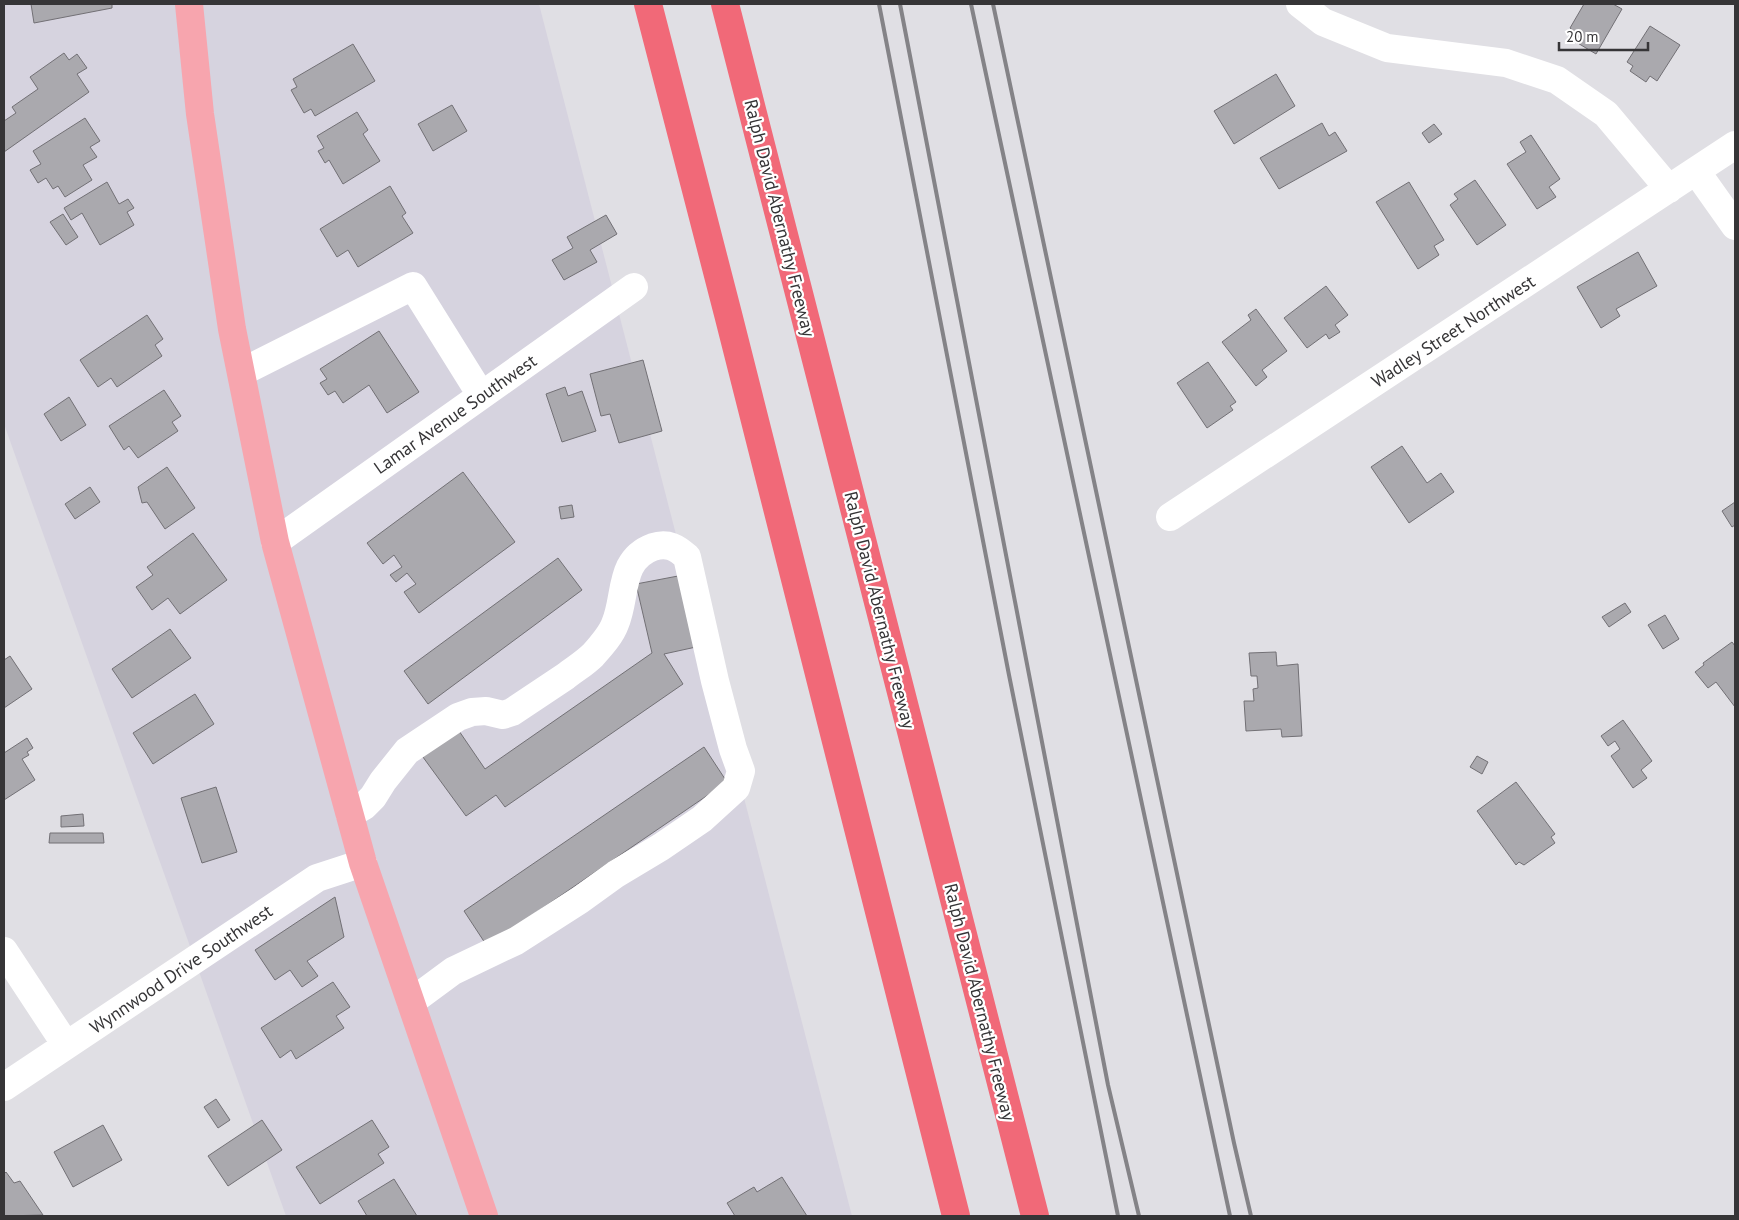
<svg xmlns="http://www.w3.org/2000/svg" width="1739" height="1220" font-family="'PT Sans',sans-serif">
	<rect width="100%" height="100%" fill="#e0dfe4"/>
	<path fill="#d6d3df" d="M4 4H539L852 1216H286L4 424Z"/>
	<path fill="#aaa9ae" stroke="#727075" d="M31 4H112V8L34 23Z
		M1584 4H1613L1622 9 1596 54 1571 39 1575 32 1570 28Z
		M1650 26 1680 45 1657 81 1650 76 1646 82 1630 71 1633 66 1627 62Z
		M353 44 375 81 315 116 311 109 304 113 291 90 297 87 293 79Z
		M64 53 69 60 77 54 87 68 77 74 89 92 4 152V121L16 113 12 107 38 89 30 77Z
		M1276 74 1295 106 1234 144 1214 111Z
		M452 105 467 131 433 151 418 124Z
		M357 112 368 130 363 134 380 161 343 184 329 160 325 163 318 151 324 148 317 136Z
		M85 118 100 141 90 147 97 157 83 165 92 180 65 197 58 186 53 189 46 178 38 183 30 170 41 164 33 151Z
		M1322 123 1329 136 1335 132 1347 151 1279 189 1260 158Z
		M1434 124 1442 134 1429 143 1422 133Z
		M1531 135 1560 179 1549 187 1556 197 1537 209 1507 164 1526 152 1520 142Z
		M1475 180 1506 225 1477 245 1450 205 1458 199 1454 194Z
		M107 182 119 204 128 199 134 208 127 212 134 225 100 245 82 213 71 220 64 208Z
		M1409 182 1444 240 1434 246 1439 255 1418 269 1376 202Z
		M390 186 406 213 402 216 413 233 358 267 348 250 337 257 320 229Z
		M63 214 78 237 66 245 50 222Z
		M606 215 617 234 590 250 597 262 564 280 552 260 573 248 567 237Z
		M1638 252 1657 286 1616 309 1620 316 1601 328 1577 287Z
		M1326 286 1348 315 1335 325 1340 332 1329 339 1326 334 1307 348 1284 318Z
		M1256 309 1287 351 1262 370 1267 377 1256 386 1222 342 1251 320 1248 315Z
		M147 315 163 339 155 345 162 356 117 387 111 378 98 387 80 360Z
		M379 331 419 392 387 413 369 385 343 403 335 391 328 395 320 383 327 379 320 369Z
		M643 360 662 431 619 443 610 414 601 416 590 374Z
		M1208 362 1236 402 1230 406 1233 410 1207 428 1177 383Z
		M565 387 568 396 582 391 596 431 562 442 546 394Z
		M164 390 181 416 172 422 178 431 138 458 129 446 124 450 109 426Z
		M69 397 86 425 61 441 44 414Z
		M1402 446 1427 483 1441 473 1454 492 1409 523 1371 467Z
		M167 467 195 508 165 529 147 502 142 503 138 487Z
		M463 472 515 542 419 613 404 592 416 584 407 573 396 582 390 575 402 567 394 555 383 564 367 543Z
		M90 487 100 502 75 519 65 504Z
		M1735 502V525L1732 527 1722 511Z
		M572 505 574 517 561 519 559 507Z
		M193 533 227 580 180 614 168 598 152 610 136 587 153 575 147 567Z
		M558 558 582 590 428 704 404 671Z
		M678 576 696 647 664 654 683 684 505 807 496 795 466 816 420 753 457 728 485 769 652 653 636 584Z
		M1625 603 1631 612 1609 627 1602 617Z
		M1665 615 1679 639 1663 649 1648 625Z
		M170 629 191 658 132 698 112 669Z
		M1732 642 1735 646V707L1716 682 1708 688 1695 672 1704 665 1703 663Z
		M1276 652 1277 666 1298 664 1302 736 1282 737 1281 729 1246 731 1244 701H1254L1253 689 1258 688 1257 676H1251L1249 653Z
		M10 656 32 689 4 708V660Z
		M195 694 214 724 153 764 133 733Z
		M1623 720 1652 761 1641 770 1647 778 1633 788 1611 756 1620 749 1615 741 1608 746 1601 736Z
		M27 738 33 748 27 752 29 755 22 759 35 780 4 800V753Z
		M704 747 727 782 487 946 464 911Z
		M1477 756 1488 762 1482 774 1470 767Z
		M1516 782 1555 834 1551 837 1555 843 1524 865 1519 862 1516 865 1477 811Z
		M216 787 237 852 202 863 181 798Z
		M83 814 84 826 61 827V816Z
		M50 833H103L104 843H49Z
		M335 897 344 937 307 961 318 976 302 987 290 970 275 980 255 950Z
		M333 982 350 1007 336 1016 344 1028 296 1059 291 1050 280 1058 261 1028Z
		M216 1099 230 1120 218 1128 204 1107Z
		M262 1120 282 1150 228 1186 208 1156Z
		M372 1120 389 1147 378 1154 384 1163 320 1204 296 1167Z
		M103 1125 122 1160 73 1187 54 1152Z
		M6 1172 14 1183 20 1181 43 1215 4 1216V1174Z
		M782 1177 807 1216H735L727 1203 754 1187 757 1192Z
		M394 1179 417 1216H367L358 1201Z"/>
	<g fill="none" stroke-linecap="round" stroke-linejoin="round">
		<path stroke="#fff" stroke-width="28" d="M1300 4 1323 22 1387 48 1506 63 1557 80 1606 114 1669 189
			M1696 171 1735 226
			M242 372 413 286 481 395
			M1170 517 1735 145
			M275 542 634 287
			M350 814 364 806 373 797 383 781 407 751 458 717 472 712 486 711 503 715 512 712C530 700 548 688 566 676 575 669 585 663 593 655 601 646 611 635 615 624 627 596 618 560 653 547 668 542 677 548 687 557L715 681 733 749 741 771 736 788 702 819 661 847 616 874 580 900 516 941 453 971 411 1002
			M4 951 66 1045
			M4 1087 317 878 363 863"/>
		<path stroke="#f7a5ae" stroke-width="28" d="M189 4 200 114 232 329 275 542 363 863 484 1216"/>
		<path stroke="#f16978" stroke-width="28" d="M648 4 728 314 956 1216
			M725 4 1035 1216"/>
		<path stroke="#848387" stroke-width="4" d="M879 4 1009 675 1118 1216
			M900 4 1108 1085 1139 1216
			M971 4 1230 1216
			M993 4 1234 1143 1251 1216"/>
	</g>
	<g text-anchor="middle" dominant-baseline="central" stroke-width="4.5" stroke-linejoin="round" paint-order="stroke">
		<g font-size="18" fill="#363537" stroke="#fff">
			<text transform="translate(780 218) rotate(76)">Ralph David Abernathy Freeway</text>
			<text transform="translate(1453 331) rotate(-33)">Wadley Street Northwest</text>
			<text transform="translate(455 414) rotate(-35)">Lamar Avenue Southwest</text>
			<text transform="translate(880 610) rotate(76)">Ralph David Abernathy Freeway</text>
			<text transform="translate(181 969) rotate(-34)">Wynnwood Drive Southwest</text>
			<text transform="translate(980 1002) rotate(76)">Ralph David Abernathy Freeway</text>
		</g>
	</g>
	<rect width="1739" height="1220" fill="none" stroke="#363537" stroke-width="10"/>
	<path d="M1559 42v8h89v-8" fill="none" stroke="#363537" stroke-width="2.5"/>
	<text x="1566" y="42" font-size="15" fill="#363537" stroke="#ffffff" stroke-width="4" paint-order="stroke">20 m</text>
</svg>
